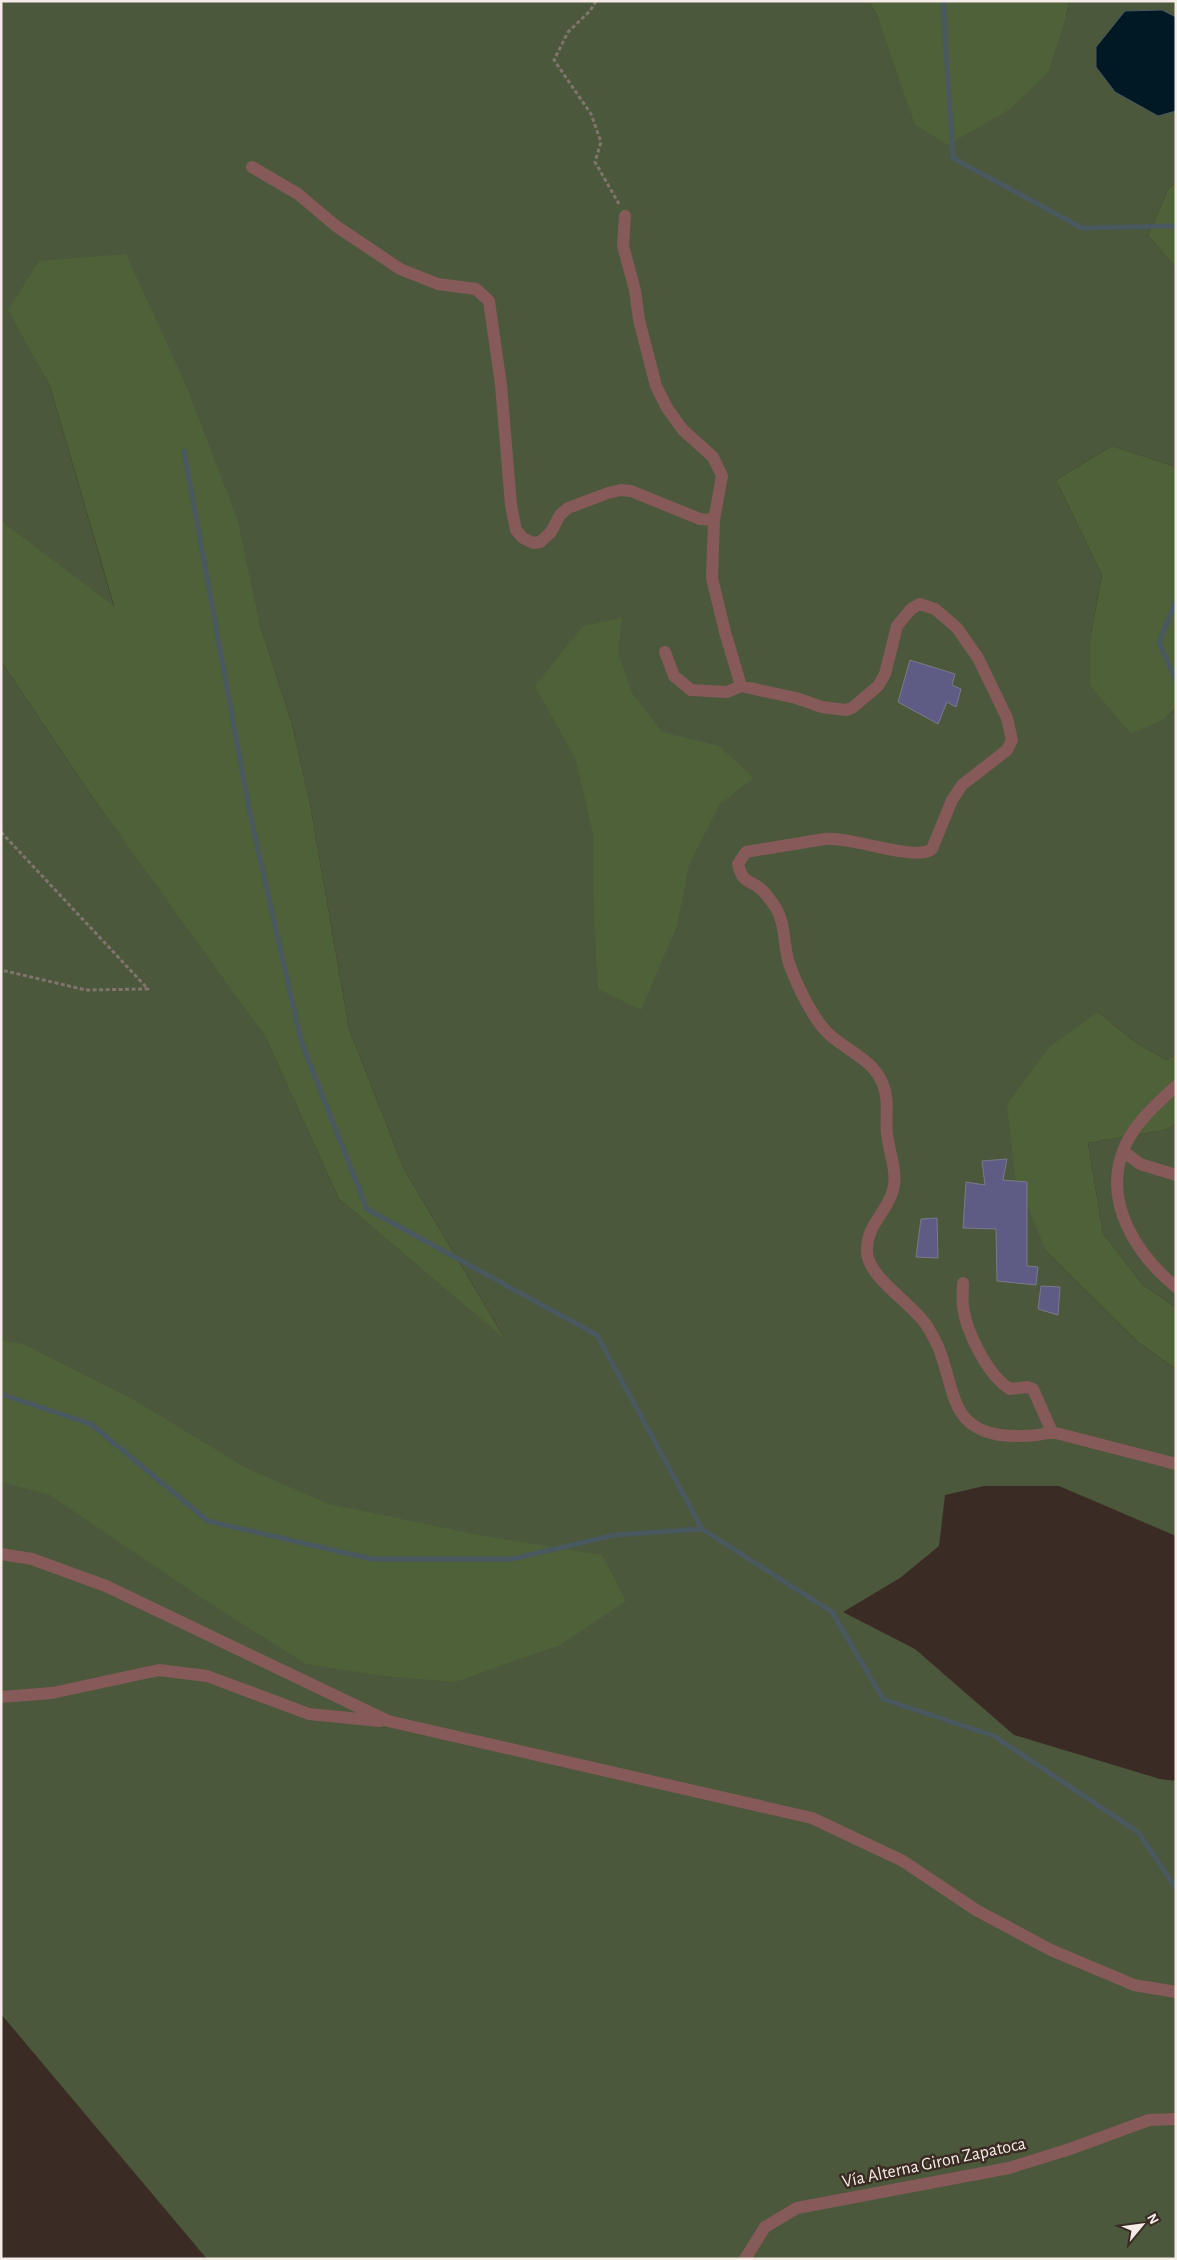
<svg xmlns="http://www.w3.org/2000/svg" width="1177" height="2260" font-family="'Alegreya Sans',sans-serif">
	<rect width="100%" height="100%" fill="#3a2c24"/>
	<path fill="#4b583c" d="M1 1H869L879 20 1066 17 1069 1H1176V183L1169 188 1148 235 1176 268V467L1112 446 1056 480 1102 575 1091 634 1166 718 1176 707V1055L1166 1060 1135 1042 1098 1012 1046 1251 1139 1343 1176 1369V1536L1059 1486H984L945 1495 939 1546 900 1578 843 1612 915 1649 1014 1735 1160 1779 1176 1781V2259H207L1 2014V661L91 795 262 1029 339 1199 504 1337 404 1169 349 1029 310 804 292 724 260 625 9 310 50 386 114 607 1 520Z
		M1176 1124V1308L1142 1284 1103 1233 1088 1143 1165 1130Z"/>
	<path fill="#4f6139" d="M869 1H1069L1066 17 1048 73 1010 109 948 145 915 125 879 20Z
		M1176 183V268L1148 235 1169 188Z
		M126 254 185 383 237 518 260 625 292 724 310 804 349 1029 404 1169 505 1339 339 1199 265 1036 91 795 1 661V520L114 606 50 386 8 310 39 261Z
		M1112 446 1176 467V707L1166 718 1131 734 1090 685 1091 634 1102 575 1056 480Z
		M622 618 618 652 632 693 662 732 719 746 754 778 720 804 689 865 677 926 641 1010 598 989 594 914 593 834 576 760 535 686 583 626Z
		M1098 1012 1135 1042 1166 1060 1176 1055V1124L1165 1130 1088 1143 1103 1233 1142 1284 1176 1308V1369L1139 1343 1046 1251 1015 1176 1007 1105 1049 1047Z
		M1 1340 23 1344 134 1400 246 1468 329 1504 479 1535 602 1555 626 1601 560 1645 455 1682 384 1676 306 1664 200 1597 50 1495 1 1482Z"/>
	<path fill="#011925" stroke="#4a585f" d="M1162 10 1176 17V111L1158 116 1115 92 1096 67V47L1125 11Z"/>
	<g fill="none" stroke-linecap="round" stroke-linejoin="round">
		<path stroke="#4a585f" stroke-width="5" d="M943 1 953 158 1082 228 1176 226
			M184 451 249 809 301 1041 367 1209 597 1335 702 1529
			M1176 600 1159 643 1176 680
			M1 1394 91 1424 208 1521 372 1559H512L615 1535 702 1529 832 1612 883 1699 994 1736 1138 1832 1176 1888"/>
	</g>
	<path fill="#5e5c85" stroke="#7a7a8a" d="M910 660 955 674 952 685 961 689 956 707 947 702 938 724 898 702Z
		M1007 1159 1003 1180 1027 1182V1266L1038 1267 1036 1285 997 1281 996 1229 963 1228 966 1182 985 1185 982 1161Z
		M937 1218 938 1258 916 1257 921 1219Z
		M1041 1286 1060 1287 1058 1315 1038 1309Z"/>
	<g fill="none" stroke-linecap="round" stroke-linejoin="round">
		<path stroke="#80746d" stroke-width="3" stroke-dasharray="4 2.5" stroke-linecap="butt" d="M596 1 590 11 568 32 554 60 591 114 601 142 595 162 619 204
			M1 832 148 989 86 990 1 970"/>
		<path stroke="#855a59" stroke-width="12" d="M252 167 298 194 336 226 400 269 438 284 476 289 489 301 501 385 511 505 516 530 523 538 533 543 540 542 551 532 560 515 568 508 608 493 621 490 631 491 700 519 714 520 712 578 725 632 741 686
			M625 216 623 246 635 290 639 320 656 386 667 408 683 430 713 457 722 476 714 520
			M665 652 674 676 691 690 727 692 741 686 796 698 822 707 846 710 852 708 878 686 885 674 897 626 911 609 920 604 935 609 957 628 978 658 1007 718 1012 740 1007 750 962 785 952 800 932 849C916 862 851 836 825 839L746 852 738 864C743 885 750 879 762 890 767 895 772 902 776 908 786 925 783 945 789 963 795 981 808 1008 820 1024 836 1047 871 1056 882 1082 890 1100 885 1116 887 1134 889 1153 898 1172 893 1190 887 1213 866 1225 867 1251 867 1277 912 1303 927 1326 934 1337 941 1352 944 1364 955 1399 956 1428 1000 1435 1019 1437 1034 1437 1052 1432L1176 1464
			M1176 1086C1156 1105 1133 1124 1123 1151 1103 1203 1137 1255 1176 1287
			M1123 1151 1140 1164 1176 1175
			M963 1283C963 1291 962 1299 963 1307 966 1331 988 1376 1010 1389L1027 1387 1033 1389 1052 1432
			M1 1554 32 1559 106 1586 388 1721 812 1818 903 1861 976 1910 1051 1950 1134 1985 1176 1992
			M1 1697 52 1693 159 1670 207 1676 309 1714 380 1721
			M745 2259 765 2227 797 2208 1009 2168 1070 2149 1149 2120 1176 2119"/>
	</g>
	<g text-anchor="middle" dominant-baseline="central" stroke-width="5" stroke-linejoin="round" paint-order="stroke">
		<g font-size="18" fill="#f5ece7" stroke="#3a2c24">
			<text transform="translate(934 2163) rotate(-12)">Vía Alterna Giron Zapatoca</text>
		</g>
	</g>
	<rect width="1177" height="2260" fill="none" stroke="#f5ece7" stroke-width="5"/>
	<g transform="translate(1142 2225) rotate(61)" stroke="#3a2c24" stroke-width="4" paint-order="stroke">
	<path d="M0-4L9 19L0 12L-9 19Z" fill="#f5ece7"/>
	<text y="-8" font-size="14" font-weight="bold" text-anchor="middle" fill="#f5ece7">N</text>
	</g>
</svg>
